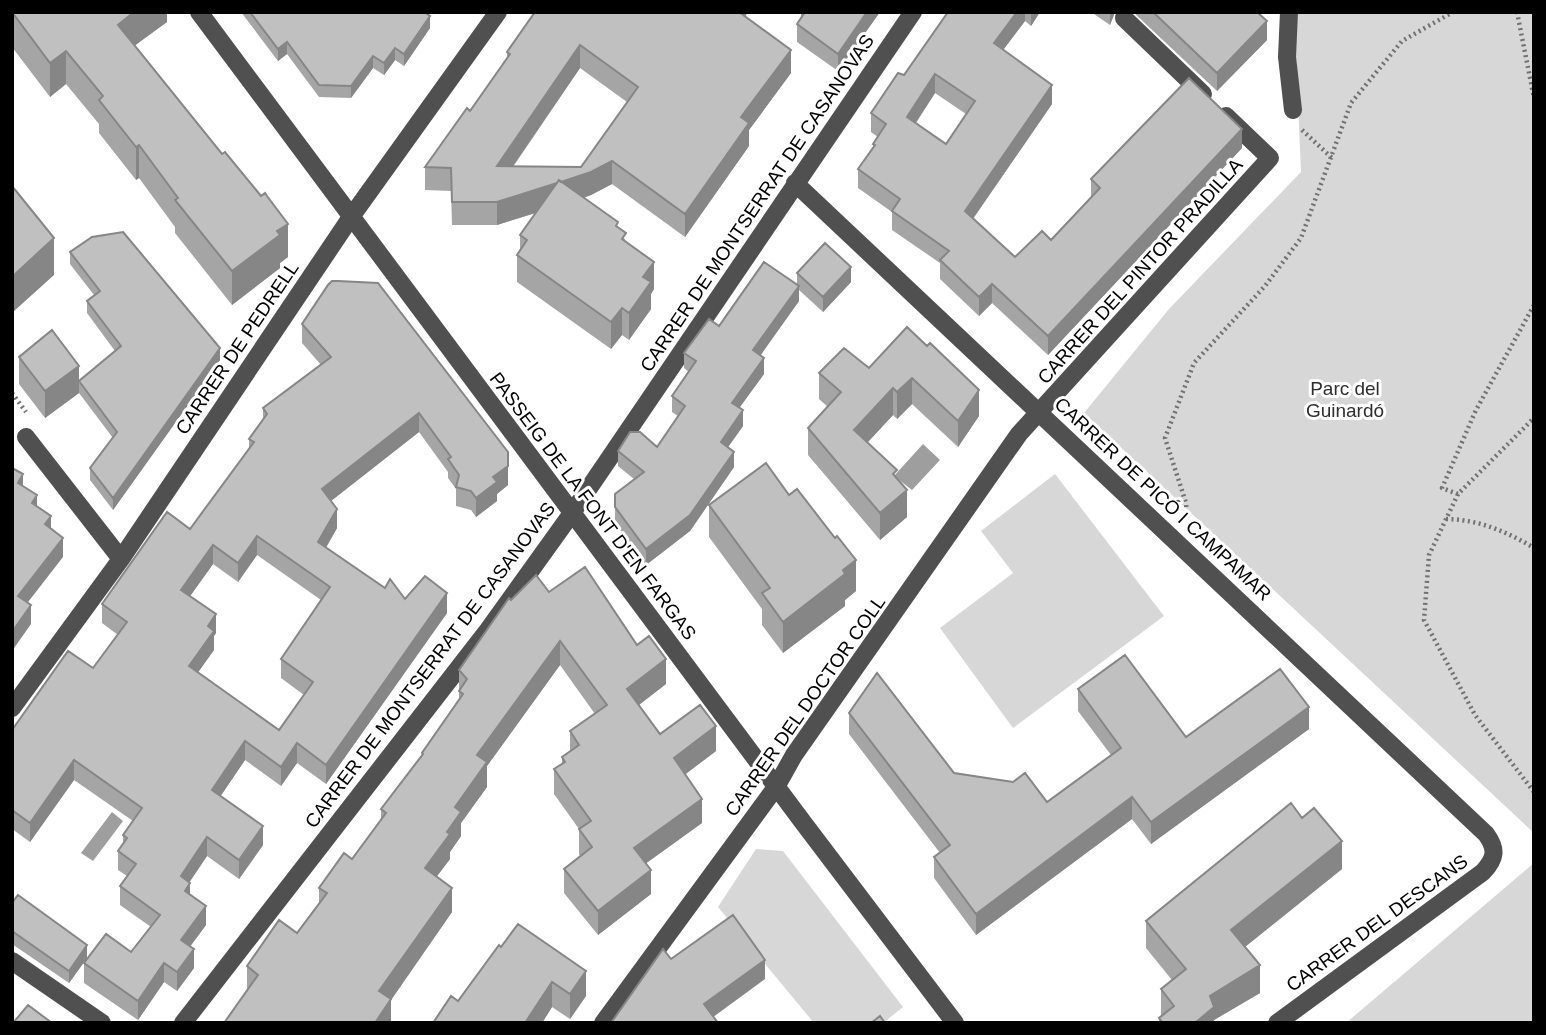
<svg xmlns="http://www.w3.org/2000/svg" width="1546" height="1035" font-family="Helvetica,sans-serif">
	<rect width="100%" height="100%" fill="#fff"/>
	<path fill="#d7d7d7" d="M1294 12H1534V833L1084 413 1169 309 1301 172Z
		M1055 474 1164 616 1013 728 940 628 1013 573 981 531Z
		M756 849 783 851 903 1007 883 1023H814L718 907Z
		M1534 863V1023H1346Z"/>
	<path fill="#9e9e9e" d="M923 444 940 460 912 490 894 476Z
		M112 812 123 821 93 861 81 853Z"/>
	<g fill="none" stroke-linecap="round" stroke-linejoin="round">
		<path stroke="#727272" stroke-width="4.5" stroke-dasharray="2 3.5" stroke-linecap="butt" d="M1517 12 1534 98
			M1302 130 1332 158
			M1534 305 1476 410 1442 488 1458 494 1534 418
			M12 393 26 412
			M1458 494 1429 555 1424 620 1475 715 1534 792
			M1187 518 1186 503 1165 438 1194 363 1265 286 1301 238 1351 103 1402 41 1453 12
			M1446 519C1477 519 1508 532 1534 548"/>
		<path stroke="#505050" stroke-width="18" d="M199 12 802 821 955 1023
			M1289 12 1287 57 1293 110
			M1124 18 1203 94
			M795 183 1486 834C1497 849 1496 858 1483 872L1277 1023
			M26 437 121 559
			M12 708 121 559 351 217 498 12
			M12 961 102 1023
			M183 1023 488 630 572 513 913 12
			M603 1023 776 787 794 755 1019 434 1270 158 1226 116"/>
	</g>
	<path fill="#a5a5a5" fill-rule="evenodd" d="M12 12H167V22L134 45 288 257 280 263V268L232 305 175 233V227L139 178 136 180 99 133V124L66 84 50 97 12 47Z
		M241 12H427L426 14 430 28 404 66 395 60 384 75 373 68 351 98 319 97 287 54 278 61Z
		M748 12 745 17 791 73 749 130V146L685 237 612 184 591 195 584 198 618 228 654 289 651 294V309L629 340 622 335 611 349 517 282V255L520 250V235L536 213 497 225H452L451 191 425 190V167L470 111 507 58V52ZM580 68 627 102 581 167H513Z
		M801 12H880L838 71 797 42V24L801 18Z
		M948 12H1040L1031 26 1025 21 1003 50 1052 104 973 219 1015 257 1051 240 1091 197V179L1242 148 1048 355 992 303 979 316 940 279V263L892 230V212L858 188V169L873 149V144L878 137 871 132V113L904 75ZM935 93 966 114 946 144 916 123Z
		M1091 12H1115L1110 25Z
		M1133 12H1257L1267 40 1217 91Z
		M70 252 220 360 113 510 90 480V468L113 438 79 393V381L115 351 87 313V301L94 295 70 264Z
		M797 273 851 282 823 312 799 290V301L760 355 764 374 739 408 743 426 728 447 734 467 690 531 646 565 615 523V494L634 479 618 466V451L657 447 678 416 672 412V396L689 372 684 368V353L719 326 797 284Z
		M328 285 508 485 497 494V501L476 517 471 510 456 506V489L448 478V472L419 432 331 501 337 528 326 548 385 588 405 599 447 613 326 784 297 763 281 786 245 760 220 796 263 845 239 879 207 856 189 882 190 895 206 925 190 946 194 968 177 991 164 982 138 1020 84 983V963L131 952 151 927 120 905V886L127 876 118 870V851L123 845V835L133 821 74 780 30 842 12 829V730L93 668 118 635 102 623V604L190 529 249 448V439L263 419V408L321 365 302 343V324ZM257 555 321 600 281 659V678L304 695 279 730 198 672 214 650V636L216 633 190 596 213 564 238 582Z
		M907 327 979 416 958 447 912 404 897 419 893 415 867 443 897 479 907 517 880 540 808 455V428L828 407 819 399V373L869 368Z
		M19 357 79 393 45 418 19 384Z
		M709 505 856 591 845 600V606L783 653 762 625V609L709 537Z
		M549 592 637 645 666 684 639 705 660 734 716 751 685 774 702 823 646 863 651 894 598 935 564 893V869L580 856 579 854V829L554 794V769L562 764V757L570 751V731L595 714 560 665 487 766V787L461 823V836L450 852V859L437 876 452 912 391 1000V1023L247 991V966L297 933 319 904V888L352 859 381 819V809L422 756V753L459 701V670L511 600Z
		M1078 689 1186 737 1309 729 1151 844 1132 819 976 935 934 878V857L940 853 849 734V713L954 773 1047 802 1111 755 1078 711Z
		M1342 869 1245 947 1260 993 1214 1020V1023H1159V1018L1161 1016V989L1172 980 1146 948V921Z
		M12 903 87 958 69 983 12 944Z
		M499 945 586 996 570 1019 552 1007 542 1023H433L458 1001Z"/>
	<path fill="#868686" d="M134 12H167V22L118 58V25Z
		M734 12H748L734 31Z
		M867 12H880L838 71V54Z
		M1017 12H1025V21L994 62V43Z
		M1031 12H1040L1031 26Z
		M1110 12H1115L1110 25Z
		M430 16V28L404 66V54Z
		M1267 21V40L1217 91V73Z
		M287 42V54L278 61V49Z
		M580 45V68L497 189V166Z
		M395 48V60L384 75V63Z
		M791 50V73L749 130V146L685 237V214L741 117Z
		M66 51V84L50 97V63Z
		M373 56V68L351 98V86Z
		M935 74V93L907 136V117Z
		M1052 85V104L965 230V211Z
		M1242 129V148L1048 355V336Z
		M139 145V178L136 180V147Z
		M612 161V184L591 195 497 225V202Z
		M288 224V257L280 263V268L232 305V271L277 231Z
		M54 238V275L13 312 12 316V279L13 276Z
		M654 262V289L651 294V309L629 340V313L643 277Z
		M851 267V282L823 312V297Z
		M992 284V303L979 316V297Z
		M799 286V301L753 366V350Z
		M622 308V335L611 349V322Z
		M220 348V360L113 510V498Z
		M764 358V374L732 418V403Z
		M79 366V393L45 418V391Z
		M912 378V404L897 419V392Z
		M893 388V415L854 457V430Z
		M979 390V416L958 447V421Z
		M743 410V426L721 457V442Z
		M419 413V432L322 508V489Z
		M734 452V467L690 531 646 565V549Z
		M508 466V485L497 494V501L476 517V498L493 477Z
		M23 474V494L18 483Z
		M907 490V517L880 540V513Z
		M37 495V514L32 503Z
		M337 509V528L318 561V542Z
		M51 516V535L45 524Z
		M257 536V555L238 582V563Z
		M63 538V557L18 615V596Z
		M213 545V564L181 609V590Z
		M856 560V591L845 600V606L783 653V622L843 570Z
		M447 593V613L326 784V765Z
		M31 605V624L12 651V632Z
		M216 614V633L214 636V650L189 685V666L208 626Z
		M560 641V665L487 766V787L461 823V836L450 852V859L425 892V868L447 832 455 807 477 755Z
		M666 659V684L627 714V689Z
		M1309 707V729L1151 844V822Z
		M716 726V751L674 783V758Z
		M245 741V760L212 809V790Z
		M297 743V763L281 786V767Z
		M74 760V780L30 842V823Z
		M1132 797V819L976 935V914Z
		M702 799V823L634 872V848Z
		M263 826V845L239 879V860Z
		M207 837V856L181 895V876Z
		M1342 841V869L1231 958V930Z
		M651 870V894L598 935V911Z
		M190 883V902L185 891Z
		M452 888V912L391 1000V1023H375L379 991Z
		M206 906V925L181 959V940Z
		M87 945V958L69 983V971Z
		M194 949V968L177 991V972Z
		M765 960V979L705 1023 704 1004Z
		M164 963V982L138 1020V1001Z
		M1260 965V993L1214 1020V1023H1195L1210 996Z
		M586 971V996L570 1019V994Z
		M552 982V1007L542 1023H525Z"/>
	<path fill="#c0c0c0" stroke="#868686" stroke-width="2" fill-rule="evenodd" d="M12 12H134L118 25 222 154 225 152 261 196 265 193 267 196 288 224 277 231 280 235 232 271 175 200 178 198 139 145 136 147 99 100 103 96 66 51 50 63Z
		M250 12H424L430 16 404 54 395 48 384 63 373 56 351 86 319 85 287 42 278 49Z
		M535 12H739L791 50 741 117 749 123 685 214 612 161 591 172 561 182 559 180 557 183 497 202H452L451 168 425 167 467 108 470 111 510 54 507 52ZM580 45 638 87 581 167 497 166Z
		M805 12H867L838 54 797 24Z
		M948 12H1017L994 43 1052 85 965 211 1015 257 1042 231 1051 240 1100 188 1091 179 1189 78 1242 129 1048 336 992 284 979 297 940 260 949 251 892 211 900 199 858 169 875 145 873 144 886 124 871 113 898 73 904 75ZM935 74 975 101 946 144 907 117Z
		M1153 12H1257L1267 21 1217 73Z
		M559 180 618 222 616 226 626 233 622 239 654 262 643 277 651 282 629 313 622 308 611 322 517 255 527 240 520 235Z
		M12 186 54 238 13 276 12 279Z
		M123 232 220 348 113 498 90 468 117 432 79 381 121 346 87 301 100 291 70 252 92 237Z
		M825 243 851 267 823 297 797 273Z
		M764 262 799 286 753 350 764 358 732 403 743 410 721 442 734 452 690 515 646 549 615 507V494L644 472 618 451 630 432H640L657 447 685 406 672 396 696 361 684 353 709 319 719 326Z
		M332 281H338L378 283 508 452V466L493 477 497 482 476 498 471 491 456 487 459 475 448 459 451 457 419 413 322 489 337 509 318 542 385 588 390 579 405 599 425 576 447 593 326 765 297 743 281 767 245 741 212 790 263 826 239 860 207 837 181 876 190 883 185 891 206 906 181 940 194 949 177 972 164 963 138 1001 84 963 106 934 131 952 160 915 120 886 136 864 118 851 127 838 123 835 142 808 74 760 30 823 12 810V730L68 651 93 668 127 622 102 604 167 512 190 529 254 442 249 439 267 414 263 408 331 357 302 324 328 285ZM257 536 330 587 281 659 313 682 279 730 189 666 214 631 208 626 216 614 181 590 213 545 238 563Z
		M907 327 927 346 930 343 979 390 958 421 912 378 897 392 893 388 854 430 897 470 893 474 907 490 880 513 808 428 841 392 819 373 844 348 869 368Z
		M52 330 79 366 45 391 19 357Z
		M766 463 789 495 797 489 835 538 837 536 856 560 843 570 845 574 783 622 762 593 770 588 709 505Z
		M12 468 23 474 18 483 37 495 32 503 51 516 45 524 63 538 18 596 31 605 12 632Z
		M585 567 637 645 649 636 666 659 627 689 660 734 700 705 716 726 674 758 702 799 634 848 651 870 598 911 564 869 592 847 579 829 591 821 554 769 565 762 562 757 579 745 570 731 607 705 560 641 477 755 487 762 455 807 461 812 447 832 450 834 425 868 452 888 379 991 391 999 375 1023H224L258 975 247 966 279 920 297 933 327 893 319 888 344 853 352 859 386 813 381 809 423 754 422 753 463 694 459 691 467 679 459 670 509 598 511 600 536 575 549 592Z
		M1125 655 1186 737 1280 669 1309 707 1151 822 1132 797 976 914 934 857 950 845 849 713 877 673 954 773 1013 782 1025 773 1047 802 1121 748 1078 689Z
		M1291 803 1302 818 1314 808 1342 841 1231 930 1260 965 1210 996 1214 1007 1195 1023H1163L1159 1018 1174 1006 1161 989 1186 969 1146 921Z
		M18 895 87 945 69 971 12 931V903Z
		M733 915 765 960 704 1004 718 1023H611L663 949 671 959Z
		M518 924 586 971 570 994 552 982 525 1023H433L451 996 458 1001 499 945 501 947Z
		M28 1005 52 1023H13Z
		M880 1016 885 1023H871Z"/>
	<g text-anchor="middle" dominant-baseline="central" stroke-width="6" stroke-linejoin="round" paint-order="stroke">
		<g font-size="19" fill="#000" stroke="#fff">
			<text transform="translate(757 203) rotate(-56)">CARRER DE MONTSERRAT DE CASANOVAS</text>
			<text transform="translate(1140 271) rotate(-48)">CARRER DEL PINTOR PRADILLA</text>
			<text transform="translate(237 348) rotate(-56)">CARRER DE PEDRELL</text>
			<text transform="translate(1163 499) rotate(43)">CARRER DE PICÓ I CAMPAMAR</text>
			<text transform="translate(593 506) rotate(53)">PASSEIG DE LA FONT D'EN FARGAS</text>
			<text transform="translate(430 665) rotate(-53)">CARRER DE MONTSERRAT DE CASANOVAS</text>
			<text transform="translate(805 706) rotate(-55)">CARRER DEL DOCTOR COLL</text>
			<text transform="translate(1377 923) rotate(-36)">CARRER DEL DESCANS</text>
		</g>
		<g font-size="19" fill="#2e2e2e" stroke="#fff">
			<text x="1345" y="388">Parc del<tspan x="1345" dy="22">Guinardó</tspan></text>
		</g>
	</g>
	<rect width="1546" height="1035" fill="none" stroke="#000000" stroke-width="28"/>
</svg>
